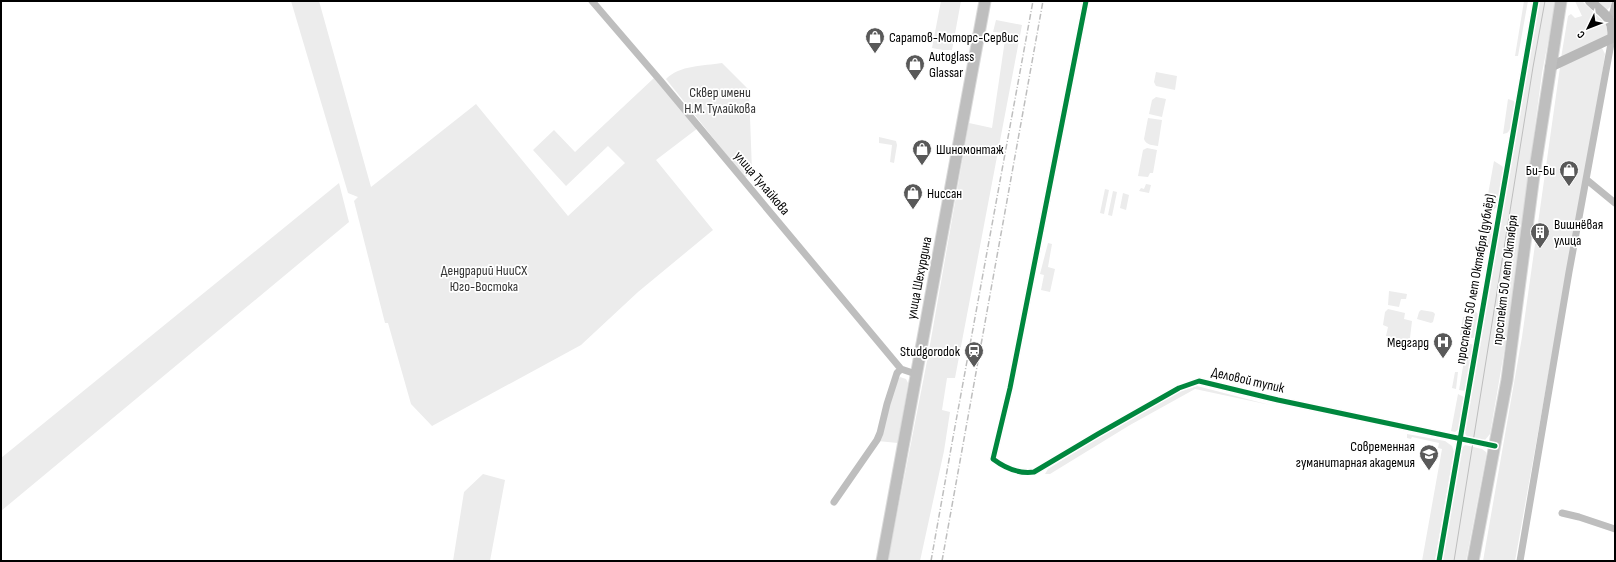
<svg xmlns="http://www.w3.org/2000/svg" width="1616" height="562" font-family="'Sofia Sans Condensed',sans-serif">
	<rect width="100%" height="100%" fill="#fff"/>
	<path fill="#ececec" d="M291 1H319L371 187 476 104 568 216 625 163 608 146 566 186 533 150 554 130 575 152 654 78 698 128 656 160 713 230 638 292 581 345 432 426 411 404 388 323H385L354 201 358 197 348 193Z
		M941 1H961L952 50H943L932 48Z
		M1524 1H1528L1518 56H1515Z
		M1539 1H1556L1542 73 1508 329 1490 434 1485 440 1467 437 1464 431Z
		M1575 1H1582L1605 23 1608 30 1607 37 1561 58 1568 16 1571 14 1575 18 1582 16Z
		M1595 1H1612L1611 6 1606 11Z
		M996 20 1022 25 955 378H947L942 410 950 412 944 451 920 561H888L928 356 969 123 992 128 1006 33 993 32Z
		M1602 48 1605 54 1602 75 1515 561H1483L1522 337 1560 67Z
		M722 63 749 90 752 171 745 178 666 79C680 65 703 66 722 63Z
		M1156 72 1177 76 1175 90 1156 86 1154 82Z
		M1156 97 1166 99 1162 117 1149 114 1152 100Z
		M1508 99 1514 101 1515 104 1510 130 1507 133 1503 134Z
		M1148 118 1162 120 1158 146C1152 145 1146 145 1144 139Z
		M879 137 896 141 897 145 894 163 890 162 892 145 879 143Z
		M1147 148 1157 150 1153 173H1150L1148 177 1138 176 1143 150Z
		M1494 161 1502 166 1504 170 1498 206 1492 211H1485Z
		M339 183 349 222 1 511V458Z
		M1146 184 1151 185 1149 193 1139 191 1141 188 1144 189Z
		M1105 189 1109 190 1104 214 1100 213Z
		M1113 191 1117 192 1112 216 1108 215Z
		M1123 193 1129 195 1126 210 1120 208Z
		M1484 218 1492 221 1494 224 1491 247 1480 243Z
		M1048 243 1052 244 1048 267 1055 269 1050 292 1041 290 1044 275 1040 274Z
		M1389 291 1407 294 1406 299H1401L1399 307 1388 305Z
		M1388 309 1405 313 1404 319 1412 321 1410 338 1406 340 1386 336 1388 327 1383 325 1385 312Z
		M1421 310 1433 312 1435 314 1433 322 1431 323 1417 319 1419 312Z
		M1475 311 1479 315 1475 338H1468L1472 313Z
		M1463 317 1467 318 1464 337 1460 335Z
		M1467 343 1474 345 1465 391 1459 390Z
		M1455 372H1458L1456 389 1452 388Z
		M900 377 906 379 908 383 898 443 878 441 896 383Z
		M1197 386 1270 405 1195 389 1130 425 1050 474H1045L1048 469 1099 437 1181 391Z
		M1458 394 1464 397 1459 429 1455 432 1451 431Z
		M1407 434 1445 441 1452 446 1454 452 1435 561H1422L1442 449 1438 448 1439 443 1412 437 1411 439 1407 438Z
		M1465 445 1482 449 1486 452V456L1466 561H1442L1462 448Z
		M483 474 505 480 490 561H453L464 492Z"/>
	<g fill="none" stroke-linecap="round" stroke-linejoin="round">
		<g stroke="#dbdbdb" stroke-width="13">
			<path id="primary" d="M882 561 985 1
				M1473 561 1507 380 1534 175 1561 1"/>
		</g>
		<path stroke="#bebebe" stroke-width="7" d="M592 1 659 79 901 369 916 374
			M1086 1 1010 388 993 459C1005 468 1020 474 1034 472L1098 434 1179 388 1199 381 1278 400 1495 446
			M1609 19 1613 12 1615 4
			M1587 180 1615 203
			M834 502 877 440 880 433 887 404 897 373 901 369
			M1562 513 1579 517 1615 529
			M1439 561 1536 1
			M1520 561 1569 272 1612 38"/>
		<path stroke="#b8b8b8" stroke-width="10" d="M1550 67 1612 38C1615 18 1603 14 1590 1"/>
		<use href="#primary" stroke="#bebebe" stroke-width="11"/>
		<path stroke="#bebebe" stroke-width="1" d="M1454 561 1533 67 1545 1"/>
		<path stroke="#bebebe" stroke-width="1.5" stroke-dasharray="6 2 1 2" stroke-linecap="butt" d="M931 561 952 443 1033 1
			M942 561 1043 1"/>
		<g stroke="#fff" stroke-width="8">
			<path id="cycleway" d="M1086 1 1010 388 993 459C1005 468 1020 474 1034 472L1098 434 1179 388 1199 381 1278 400 1495 446
				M1439 561 1536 1"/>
		</g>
		<use href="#cycleway" stroke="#00873e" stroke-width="5"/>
	</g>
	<defs>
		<g id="shop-pin" transform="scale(1)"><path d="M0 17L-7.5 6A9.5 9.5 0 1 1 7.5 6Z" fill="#595959" stroke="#fff"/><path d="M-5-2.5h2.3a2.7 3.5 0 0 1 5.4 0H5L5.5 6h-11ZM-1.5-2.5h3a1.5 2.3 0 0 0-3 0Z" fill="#fff"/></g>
		<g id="building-pin" transform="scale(1)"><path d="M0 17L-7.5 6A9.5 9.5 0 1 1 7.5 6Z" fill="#595959" stroke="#fff"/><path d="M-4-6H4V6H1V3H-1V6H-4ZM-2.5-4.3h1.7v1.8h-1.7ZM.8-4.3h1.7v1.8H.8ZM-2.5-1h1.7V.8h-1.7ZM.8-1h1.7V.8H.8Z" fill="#fff"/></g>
		<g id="hospital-pin" transform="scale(1)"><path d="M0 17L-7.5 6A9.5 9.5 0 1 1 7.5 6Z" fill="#595959" stroke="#fff"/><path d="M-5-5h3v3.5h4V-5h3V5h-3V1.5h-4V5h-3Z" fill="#fff"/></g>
		<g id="station-pin" transform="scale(1)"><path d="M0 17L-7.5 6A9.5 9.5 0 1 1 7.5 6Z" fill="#595959" stroke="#fff"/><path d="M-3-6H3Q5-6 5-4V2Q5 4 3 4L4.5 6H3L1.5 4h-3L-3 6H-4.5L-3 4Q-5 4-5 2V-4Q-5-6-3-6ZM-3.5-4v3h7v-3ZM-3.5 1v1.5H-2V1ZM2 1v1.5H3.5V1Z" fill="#fff"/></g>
		<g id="university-pin" transform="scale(1)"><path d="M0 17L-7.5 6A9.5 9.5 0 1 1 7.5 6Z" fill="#595959" stroke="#fff"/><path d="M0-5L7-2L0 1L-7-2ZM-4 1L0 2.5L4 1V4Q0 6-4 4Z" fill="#fff"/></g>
	</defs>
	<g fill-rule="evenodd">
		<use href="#shop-pin" x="875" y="37"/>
		<use href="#shop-pin" x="915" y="64"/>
		<use href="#shop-pin" x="922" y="149"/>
		<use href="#shop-pin" x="1569" y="170"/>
		<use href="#shop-pin" x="913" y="193"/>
		<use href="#building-pin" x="1540" y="232"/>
		<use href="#hospital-pin" x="1443" y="342"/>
		<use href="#station-pin" x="974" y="351"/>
		<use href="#university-pin" x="1429" y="454"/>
	</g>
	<g text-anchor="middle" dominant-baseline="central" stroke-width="3.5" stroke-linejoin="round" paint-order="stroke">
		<g font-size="14" fill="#000" stroke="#fff" text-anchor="start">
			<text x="889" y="37">Саратов-Моторс-Сервис</text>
			<text x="929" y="56">Autoglass<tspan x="929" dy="16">Glassar</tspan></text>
			<text x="936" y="149">Шиномонтаж</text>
			<text x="1555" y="170" text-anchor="end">Би-Би</text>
			<text x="927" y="193">Ниссан</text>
			<text x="1554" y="224">Вишнёвая<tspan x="1554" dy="16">улица</tspan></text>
			<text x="1429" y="342" text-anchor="end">Медгард</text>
			<text x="960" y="351" text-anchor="end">Studgorodok</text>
			<text x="1415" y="446" text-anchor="end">Современная<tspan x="1415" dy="16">гуманитарная академия</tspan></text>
		</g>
		<g font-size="14" fill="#333" stroke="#fff">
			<text x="720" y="92">Сквер имени<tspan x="720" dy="16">Н.М. Тулайкова</tspan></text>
			<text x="484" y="270">Дендрарий НииСХ<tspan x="484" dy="16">Юго-Востока</tspan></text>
		</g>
		<g font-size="14" fill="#000" stroke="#fff">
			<text transform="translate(762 183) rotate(50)">улица Тулайкова</text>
			<text transform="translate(919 278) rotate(-79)">улица Шехурдина</text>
			<text transform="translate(1475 279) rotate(-80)">проспект 50 лет Октября (дублёр)</text>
			<text transform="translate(1505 280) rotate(-83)">проспект 50 лет Октября</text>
			<text transform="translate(1248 380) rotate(13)">Деловой тупик</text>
		</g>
	</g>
	<rect width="1616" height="562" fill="none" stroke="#000000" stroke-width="4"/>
	<g transform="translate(1588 28) rotate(227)" stroke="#ffffff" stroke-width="3" paint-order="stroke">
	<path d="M0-3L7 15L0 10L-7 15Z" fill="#000000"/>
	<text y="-6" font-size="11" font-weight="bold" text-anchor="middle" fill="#000000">С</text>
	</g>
</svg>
